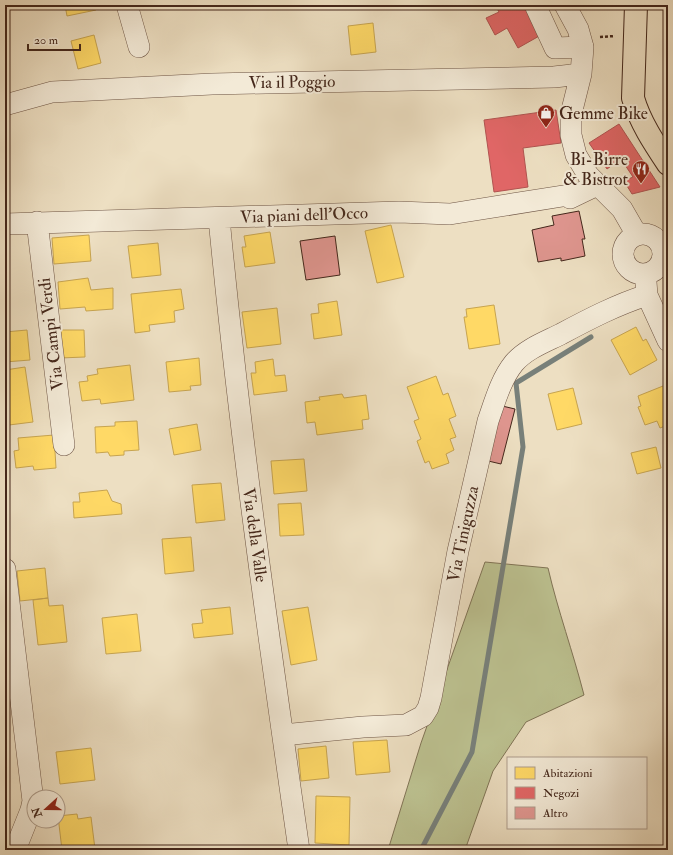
<svg xmlns="http://www.w3.org/2000/svg" width="673" height="855" font-family="'IM FELL Double Pica',serif">
	<rect width="100%" height="100%" fill="#eddfc2"/>
	<filter id="stains"><feTurbulence type="fractalNoise" baseFrequency=".005" numOctaves="4"/><feColorMatrix values="0 0 0 0 .2 0 0 0 0 .09 0 0 0 0 .02 0 0 0 .5 -.17"/></filter>
	<radialGradient id="worn" r=".72"><stop offset=".6" stop-color="#630" stop-opacity="0"/><stop offset="1" stop-color="#630" stop-opacity=".3"/></radialGradient>
	<path fill="#bcc190" stroke="#807456" d="M485 562 548 568C558 611 573 652 584 695L526 722 493 771 465 850H388L421 743Z"/>
	<path fill="#ffd966" stroke="#c7a450" d="M65 5H95L96 10 67 16Z
		M373 23 376 52 351 55 348 26Z
		M94 35 101 63 78 69 71 41Z
		M391 225 404 277 377 283 365 231Z
		M270 232 275 263 245 267 242 247H246L244 236Z
		M89 235 91 261 54 264 52 238Z
		M158 243 161 275 132 278 128 246Z
		M88 278 91 290 113 288V309L86 311 85 307 60 309 58 282Z
		M181 289 184 309 174 311 175 322 149 325 150 331 135 333 131 294Z
		M337 301 342 335 314 339 311 314 319 313 318 304Z
		M494 305 500 344 469 349 464 317H467L466 309Z
		M277 308 281 344 247 348 242 312Z
		M636 327 643 341 646 339 657 360 630 375 611 340Z
		M27 330 30 360 5 362V332Z
		M59 330H84L85 357 60 358Z
		M199 358 201 385 190 386 191 390 169 392 166 362Z
		M273 359 275 376 285 375 287 391 254 395 251 373H256L255 362Z
		M130 365 134 400 101 404 100 399 82 401 79 382 88 381 87 376 98 374 97 369Z
		M25 367 33 422 9 425 5 402V370Z
		M436 376 443 395 448 393 456 416 449 419 456 437 450 439 454 450 446 454 449 463 432 469 429 461 425 463 417 441 421 439 414 421 419 419 407 387Z
		M668 384V425L660 428 657 421 645 425 638 407 641 406 638 396Z
		M573 388 582 424 557 430 548 394Z
		M342 394 344 398 366 395 369 419 362 420 363 429 317 435 315 422 307 423 305 402 320 400 319 397Z
		M137 421 139 450 124 451V455L110 456 108 452 96 453 95 427 115 426V422Z
		M197 424 201 450 174 455 169 429Z
		M54 435 56 468 34 470 33 466 16 468 14 451 19 450 18 438Z
		M656 447 661 468 637 474 631 453Z
		M304 459 307 491 274 494 271 461Z
		M221 483 225 520 196 523 192 485Z
		M107 490 112 501 121 504 122 514 74 518 73 502H80L79 493Z
		M301 503 304 535 280 536 278 504Z
		M191 537 194 571 165 574 162 539Z
		M45 568 48 598 20 601 17 571Z
		M48 598 49 606 63 605 67 642 38 645 33 600Z
		M230 607 233 634 194 638 192 624 203 623 201 610Z
		M308 607 317 660 291 665 282 611Z
		M137 614 141 651 106 654 102 618Z
		M387 740 390 772 356 775 353 742Z
		M326 746 329 778 301 781 298 749Z
		M91 748 95 780 60 784 56 752Z
		M316 796 350 797 349 845 315 843Z
		M77 814 78 819 91 817 95 849 62 850 58 816Z"/>
	<path fill="#e06666" stroke="#b15350" d="M495 5H526L541 35 518 48 507 28 495 35 486 18 499 12Z
		M556 110 561 143 523 148 528 187 494 192 484 120Z
		M619 124 660 187 632 194 624 181 633 177 621 159 607 169 589 143Z"/>
	<g fill="none" stroke-linecap="round" stroke-linejoin="round">
		<path stroke="#78807a" stroke-width="5" d="M421 850 472 752 523 447 516 383 591 337"/>
	</g>
	<path fill="#de958e" stroke="#44271b" d="M579 211 585 239H582L585 256 561 261V258L538 262 532 230 554 225 552 216Z
		M335 236 340 275 306 280 300 241Z
		M498 405 515 409 501 464 484 460Z"/>
	<g fill="none" stroke-linecap="round" stroke-linejoin="round">
		<g stroke="#6e5545" stroke-width="22">
			<path id="minor" d="M127 5 139 47
				M538 5 536 7 555 48 583 47
				M565 5 578 29 583 47 581 74 571 114V135L576 155 588 175 622 209 637 235
				M5 105 52 92 212 84 554 77 581 74
				M219 218C239 430 269 640 299 850
				M37 222 64 445
				M5 224 399 212 450 214 569 195 570 198 597 185
				M623 254a20 20 0 1 1 40 0a20 20 0 1 1-40 0Z
				M646 282 647 295 668 341
				M5 569 33 801 31 810 15 850
				M283 735 363 727 406 725 423 716 428 708 431 698 458 551 488 421C495 401 501 379 514 363 526 349 545 342 561 334 589 319 616 305 647 295"/>
		</g>
		<g stroke="#44271b" stroke-width="24">
			<path id="major" d="M636 5 633 98C640 122 654 143 668 164"/>
		</g>
		<path stroke="#44271b" stroke-width="2.5" stroke-dasharray="3 2" stroke-linecap="butt" d="M600 37 615 36"/>
		<use href="#minor" stroke="#f3ead7" stroke-width="21"/>
		<use href="#major" stroke="#eddfc2" stroke-width="22"/>
	</g>
	<defs>
		<g id="shop-pin" transform="scale(0.9)"><path d="M0 17L-7.5 6A9.5 9.5 0 1 1 7.5 6Z" fill="#8f2418" stroke="#f3ead7"/><path d="M-5-2.5h2.3a2.7 3.5 0 0 1 5.4 0H5L5.5 6h-11ZM-1.5-2.5h3a1.5 2.3 0 0 0-3 0Z" fill="#fff"/></g>
		<g id="restaurant-pin" transform="scale(0.9)"><path d="M0 17L-7.5 6A9.5 9.5 0 1 1 7.5 6Z" fill="#8f2418" stroke="#f3ead7"/><path d="M-5-6h1v4h1v-4h1v4h1v-4h1v5L-1.5 .5V6h-2V.5L-5-1ZM5-6V6H3V1.5H1.5Q1.5-4 5-6Z" fill="#fff"/></g>
	</defs>
	<g fill-rule="evenodd">
		<use href="#shop-pin" x="546" y="113"/>
		<use href="#restaurant-pin" x="641" y="169"/>
	</g>
	<g text-anchor="middle" dominant-baseline="central" stroke-width="4" stroke-linejoin="round" paint-order="stroke">
		<g font-size="17" fill="#44271b" stroke="#f3ead7">
			<text transform="translate(292 82) rotate(-1)">Via il Poggio</text>
			<text transform="translate(304 215) rotate(-2)">Via piani dell'Occo</text>
			<text transform="translate(51 334) rotate(-97)">Via Campi Verdi</text>
			<text transform="translate(463 534) rotate(-78)">Via Tiniguzza</text>
			<text transform="translate(255 535) rotate(82)">Via della Valle</text>
		</g>
		<g font-size="17" fill="#44271b" stroke="#f3ead7" text-anchor="start">
			<text x="559" y="113">Gemme Bike</text>
			<text x="628" y="159" text-anchor="end">Bi-Birre<tspan x="628" dy="20">&amp; Bistrot</tspan></text>
		</g>
	</g>
	<rect width="673" height="855" fill="none" stroke="#eddfc2" stroke-width="20"/>
	<rect x="6" y="6" width="661" height="843" fill="none" stroke="#44271b" stroke-width="2"/>
	<rect x="10" y="10" width="653" height="835" fill="none" stroke="#44271b"/>
	<rect x="507" y="757" width="140" height="72" fill="#f3ead7" stroke="#ad9c8c"/>
	<rect x="515" y="767" width="20" height="12" fill="#ffd966" stroke="#ad9c8c"/>
	<text x="543" y="777" font-size="12" fill="#44271b">Abitazioni</text>
	<rect x="515" y="787" width="20" height="12" fill="#e06666" stroke="#ad9c8c"/>
	<text x="543" y="797" font-size="12" fill="#44271b">Negozi</text>
	<rect x="515" y="807" width="20" height="12" fill="#de958e" stroke="#ad9c8c"/>
	<text x="543" y="817" font-size="12" fill="#44271b">Altro</text>
	<g transform="translate(46 809) rotate(249)"><circle r="19" fill="#f3ead7" stroke="#ad9c8c"/>
	<path d="M0-3L7 15L0 10L-7 15Z" fill="#8f2418"/>
	<text y="-6" font-size="11" font-weight="bold" text-anchor="middle" fill="#44271b">N</text>
	</g>
	<path d="M28 44v6h52v-6" fill="none" stroke="#44271b" stroke-width="2"/>
	<text x="34" y="44" font-size="12" fill="#44271b" stroke="#f3ead7" stroke-width="3" paint-order="stroke">20 m</text>
	<rect width="100%" height="100%" filter="url(#stains)"/>
	<rect width="100%" height="100%" fill="url(#worn)"/>
</svg>
